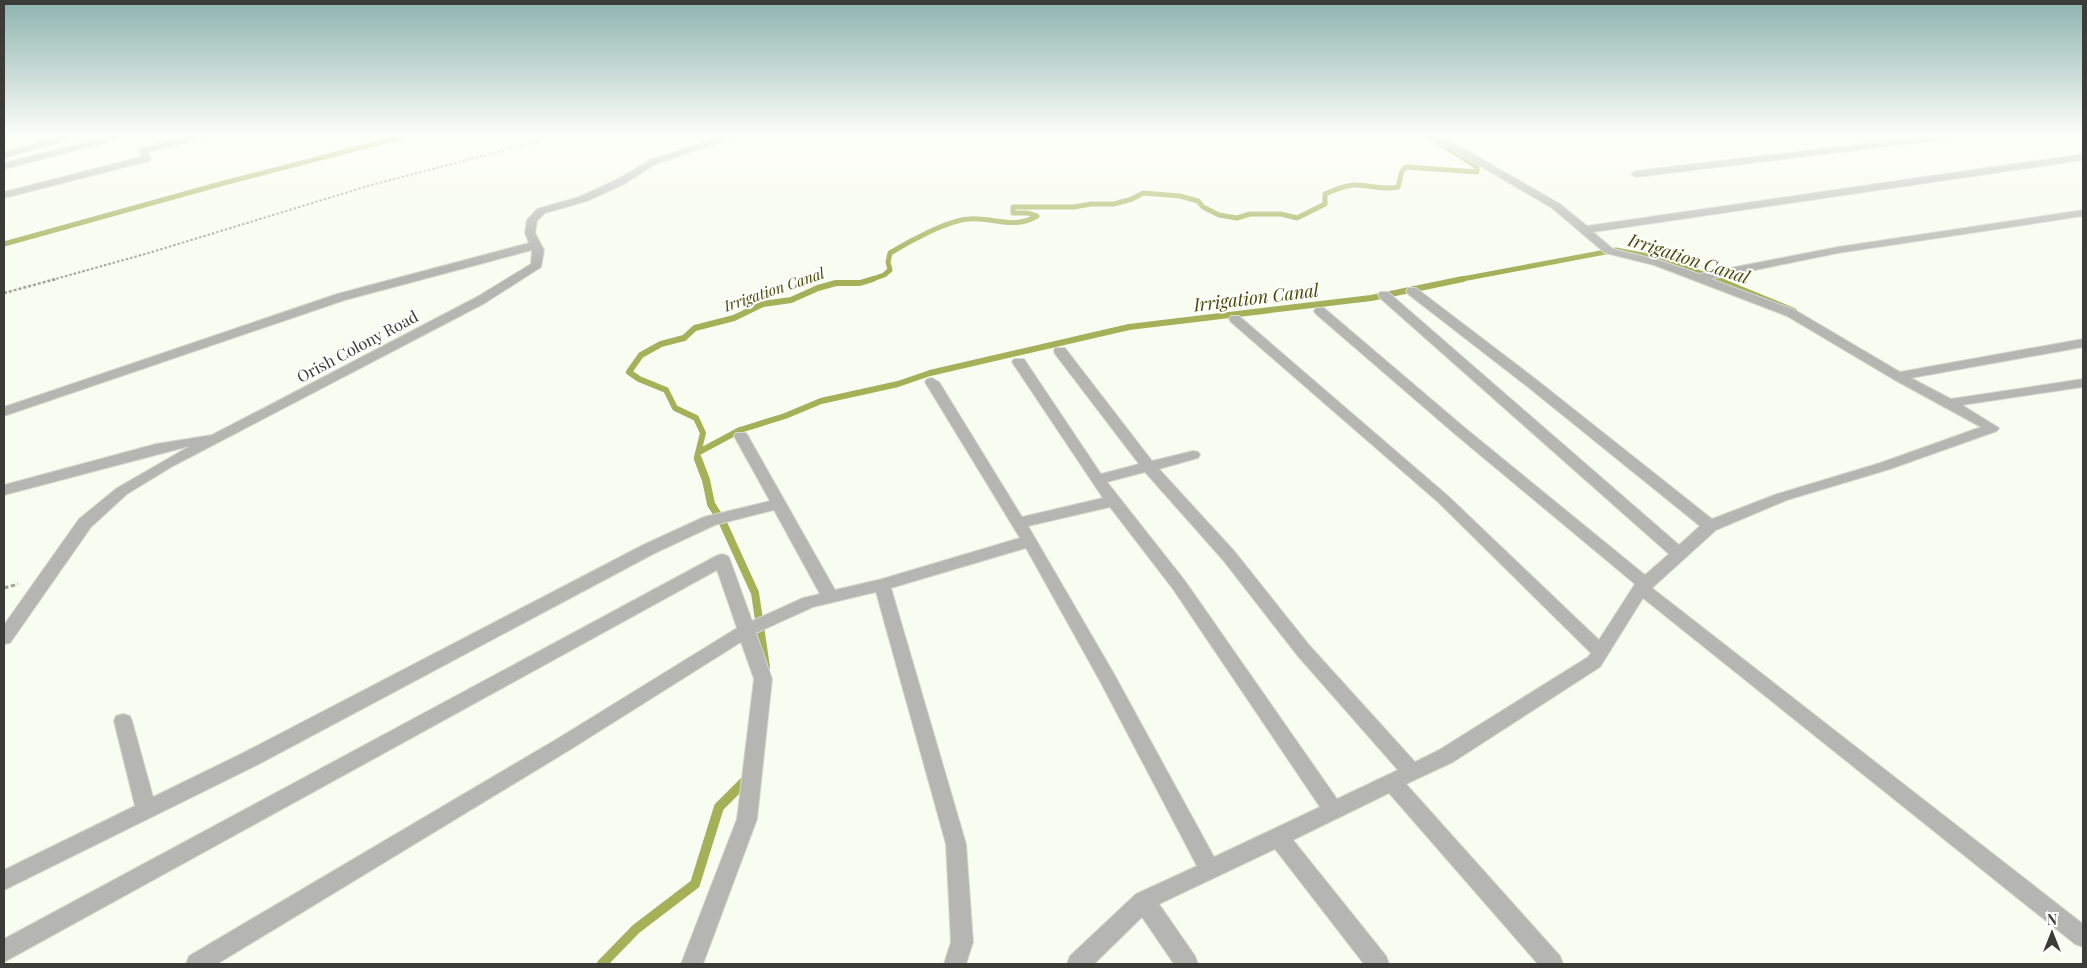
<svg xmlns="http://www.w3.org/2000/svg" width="2087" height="968" font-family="'Playfair Display',serif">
	<rect width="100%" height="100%" fill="#f9fcf0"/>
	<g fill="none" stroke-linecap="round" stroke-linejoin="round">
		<path stroke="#a4b159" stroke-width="5" d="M4 244 224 183 409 135
			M870 280 884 275 890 270 888 262 890 253C908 242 948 220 969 219 993 217 1014 230 1037 216L1028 213H1013V207H1074L1091 204H1114L1132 199 1143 193 1180 196 1198 201 1203 207 1219 215 1237 218 1250 214H1281L1297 218 1325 204V194C1334 190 1343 186 1353 185 1368 184 1382 191 1398 187L1402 171 1406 167 1477 172V167L1426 135
			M1457 280 1616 250 1659 258 1720 280"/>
		<path stroke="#a4b159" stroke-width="6" d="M1716 279 1794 311
			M699 452 740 430 785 416 821 401 898 384 930 373 1129 327 1371 298 1463 279
			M698 460 697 457 703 433 696 418 675 408 666 390 639 379 629 372 641 355 661 344 684 338 695 328 734 318 763 304 791 300 818 288 836 283H860L873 279"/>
		<path stroke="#a4b159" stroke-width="8" d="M698 459 706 480 711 504 723 523 755 593 766 667"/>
		<path stroke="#a4b159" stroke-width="10" d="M602 964 636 929 695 884 719 807 745 781"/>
		<g stroke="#d7d9cf" stroke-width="2">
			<path id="minor" d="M66 135H80L78 137 4 158V152Z
				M114 135H128L126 137 4 169V163Z
				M195 135H210L208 137 148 152 151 159 149 161 4 198V192L141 157 138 150 140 148Z
				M727 135H740L656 164 624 184 587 201 545 213 537 221 535 233 544 250 541 267 485 303 173 466 127 494 91 527 10 643 4 644V625L79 519 117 488 190 446 4 495V485L156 444 212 435 477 297 531 264 532 250 345 300 4 416V407L337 294 529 243 525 233 527 220 537 209 579 197 616 180 650 160Z
				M1420 135H1432L1452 142 1560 204 1587 226 2083 154V160L1593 232 1613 249 1662 261 1699 274 1838 247 2083 210V216L1838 253 1711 279 1795 310 1900 372 2083 339V347L1911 378 1951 399 2083 379V387L1962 405 1999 428 1997 431 1890 469 1787 500 1716 530 1652 588 2083 924V947L2075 944 1643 598 1600 667 1453 762 1406 784 1560 956 1563 964H1538L1389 793 1293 840 1386 956 1389 964H1364L1275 849 1159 904 1195 956 1198 964H1174L1142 917 1094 964H1067L1070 956 1136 894 1197 866 1100 681 1026 548 891 588 966 844 973 942 966 964H944L951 942 946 844 876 592 813 607 756 633 772 679 757 819 703 964H681L737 819 754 679 741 642 571 749 217 964H186L189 956 557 739 737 628 717 570 4 962V939L716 556 722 554 728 556 730 560 752 621 803 598 820 594 774 510 715 525 655 553 257 765 4 890V870L135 806 114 721 116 716 123 714 130 716 132 721 153 797 243 753 643 545 704 517 770 501 734 436 736 433H746L748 436 835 590 882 579 1020 538 925 382 927 379 932 378 939 382 1022 517 1103 498 1012 362 1014 359H1024L1101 474 1139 464 1055 354 1054 351 1055 348H1065L1152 461 1193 451 1198 452 1200 455 1198 458 1159 469 1235 552 1309 645 1415 762 1439 750 1588 657 1591 653 1438 502 1231 322 1229 319 1231 316H1239L1448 496 1599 640 1635 584 1455 434 1316 314 1314 311 1316 308H1324L1465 428 1645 575 1669 554 1380 298 1378 295 1380 292H1388L1679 545 1700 526 1528 387 1408 294 1406 291 1408 288H1416L1538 381 1712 519 1777 494 1880 463 1981 427 1893 379 1787 316 1654 265 1605 253 1552 208 1446 146 1421 137ZM1145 472 1223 560 1297 655 1398 770 1337 799 1185 581 1107 482ZM1110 507 1173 589 1320 807 1214 857 1114 674 1028 526Z
				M1936 135H1960L1955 138 1636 177 1631 174 1636 171Z"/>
		</g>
		<path stroke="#a2a49b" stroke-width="2" stroke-dasharray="2.5 2" stroke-linecap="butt" d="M52 280 152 252 368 186 539 141"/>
		<path stroke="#a2a49b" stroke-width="2.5" stroke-dasharray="3 2" stroke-linecap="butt" d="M4 293 56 279"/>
		<path stroke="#a2a49b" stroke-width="3" stroke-dasharray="4.5 2.5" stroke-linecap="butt" d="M4 588 18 584"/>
		<use href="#minor" fill="#b5b6b1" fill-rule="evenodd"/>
	</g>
	<linearGradient id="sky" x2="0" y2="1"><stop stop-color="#8db3af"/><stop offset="0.5" stop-color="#fcfef8"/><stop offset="1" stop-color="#fcfef8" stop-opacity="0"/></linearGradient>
	<rect width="2087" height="270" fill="url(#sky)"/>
	<g text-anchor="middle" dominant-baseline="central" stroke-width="4" stroke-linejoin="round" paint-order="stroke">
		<g font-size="15" font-style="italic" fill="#444b06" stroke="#fff">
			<text transform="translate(774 289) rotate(-19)">Irrigation Canal</text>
		</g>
		<g font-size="16" fill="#3b3c37" stroke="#fff">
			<text transform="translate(357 346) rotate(-28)">Orish Colony Road</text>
		</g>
		<g font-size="18" font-style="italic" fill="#444b06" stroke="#fff">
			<text transform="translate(1689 258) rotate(18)">Irrigation Canal</text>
			<text transform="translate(1256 297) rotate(-7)">Irrigation Canal</text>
		</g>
	</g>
	<rect width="2087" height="968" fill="none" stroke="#3b3c37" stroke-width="10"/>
	<g transform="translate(2052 933)" stroke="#ffffff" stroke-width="4" paint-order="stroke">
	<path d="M0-4L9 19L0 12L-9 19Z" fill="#3b3c37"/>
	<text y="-8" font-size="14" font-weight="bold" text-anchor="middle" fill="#3b3c37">N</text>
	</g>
</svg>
